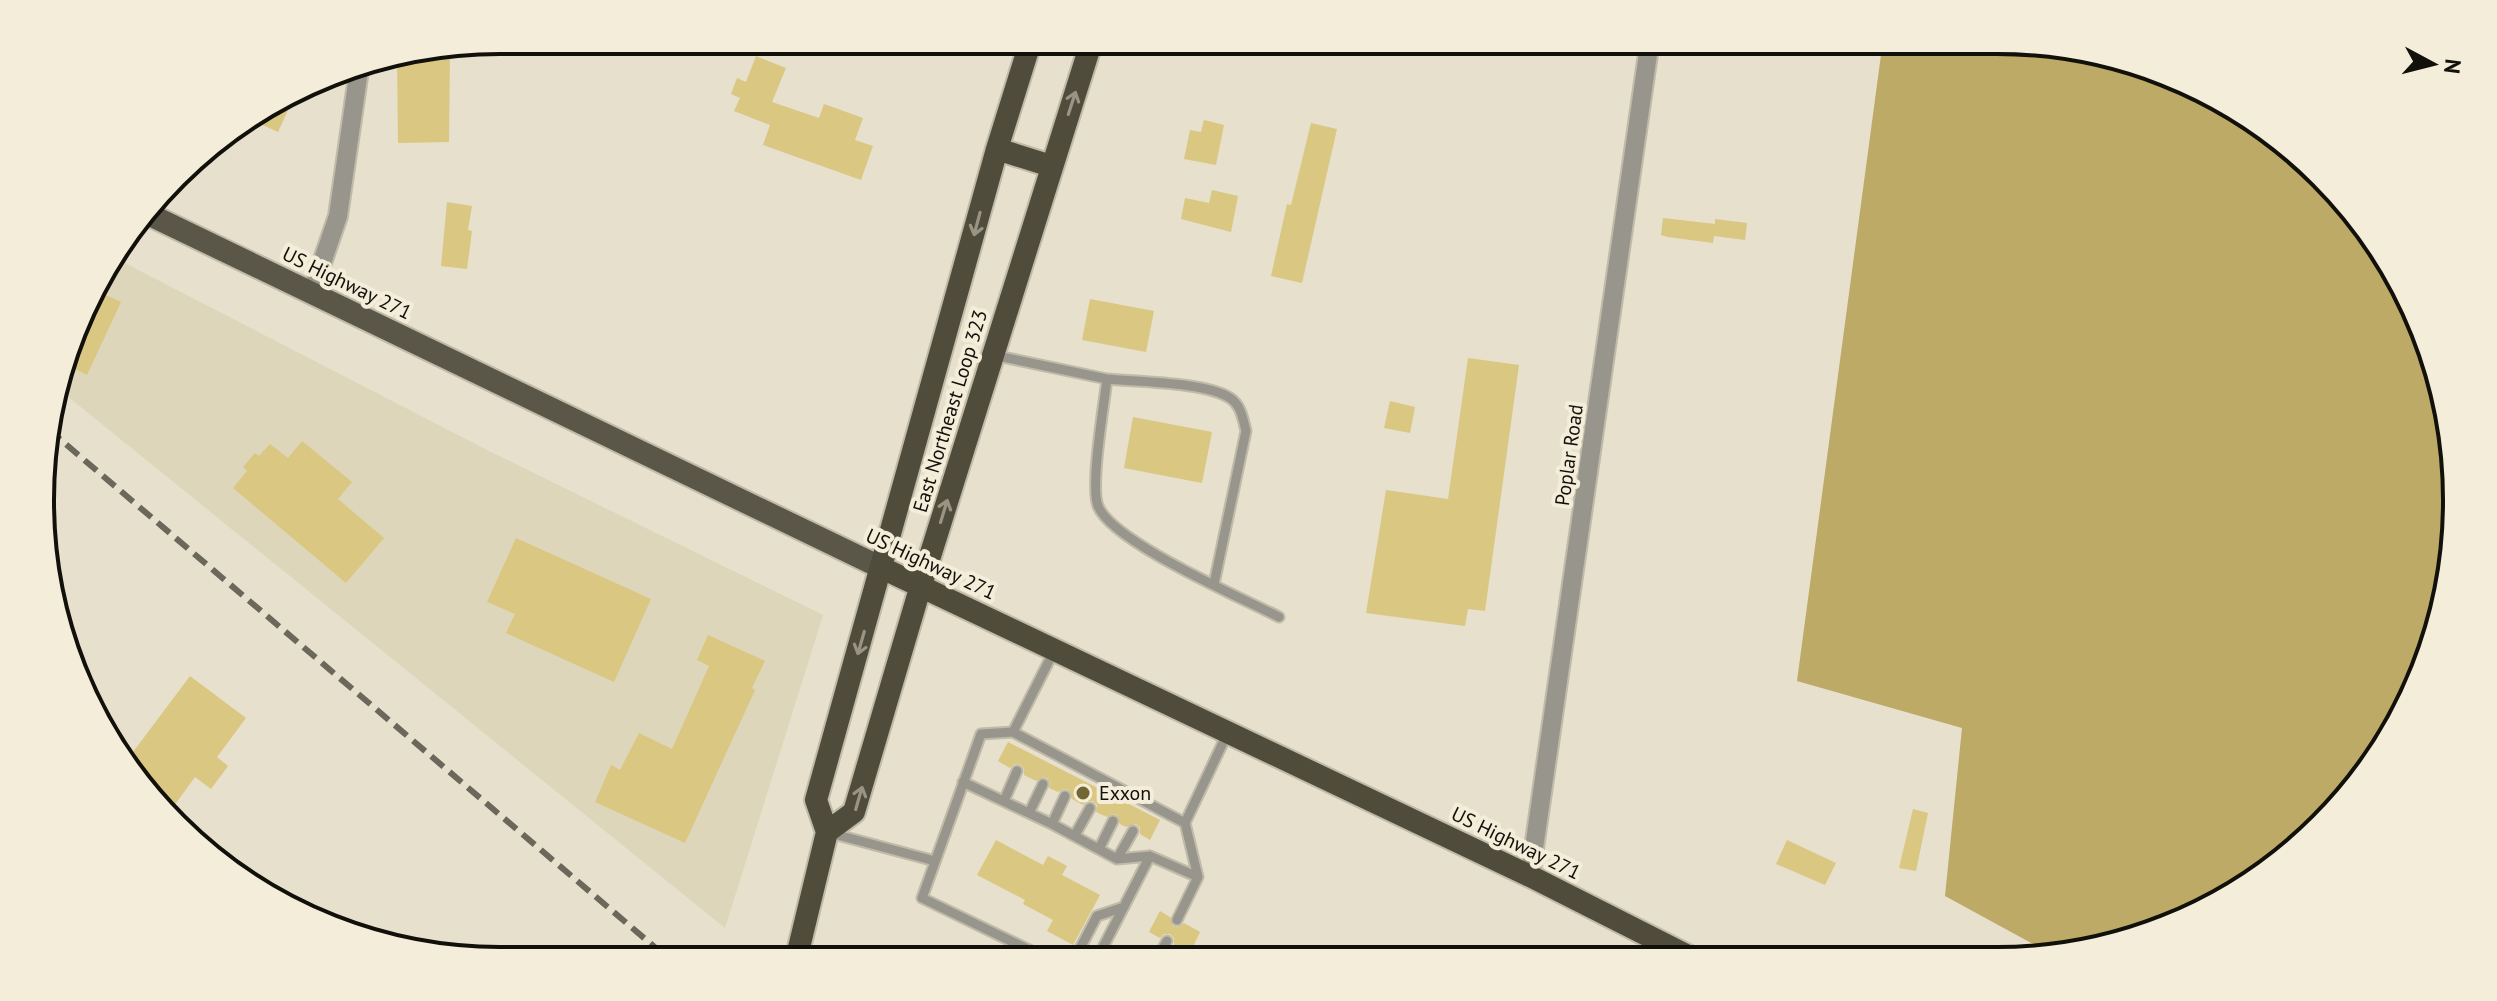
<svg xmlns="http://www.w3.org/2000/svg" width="2497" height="1001" font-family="'PT Sans',sans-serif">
	<rect width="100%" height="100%" fill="#e6e0cc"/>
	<path fill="#ddd6ba" d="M113 257 487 450 823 615 725 928 61 391 101 271Z"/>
	<path fill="#bcaa66" d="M1883 40H1996L2144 64 2300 154 2409 296 2456 470 2433 648 2379 757 2300 847 2173 926 2057 957 1945 896 1962 728 1797 681Z"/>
	<path fill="#dac782" d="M439 50H450L449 142 398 143 397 57Z
		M756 56 786 68 772 102 819 118 824 104 863 118 855 140 873 146 861 180 763 145 770 125 734 111 740 98 731 94 737 78 746 82Z
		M293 99 278 132 254 121Z
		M1204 120 1224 125 1216 165 1184 159 1190 130 1201 132Z
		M1311 123 1337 129 1302 283 1271 276 1287 204 1291 205Z
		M1212 190 1238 196 1231 232 1181 219 1185 198 1209 203Z
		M447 202 472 206 468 230 472 231 467 269 441 266Z
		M1663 218 1715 224V219L1747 223 1745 240 1714 236 1713 243 1668 237 1661 235Z
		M95 290 121 302 87 375 69 366Z
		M1090 299 1154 311 1146 352 1082 340Z
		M1468 358 1519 365 1485 611 1468 609 1465 626 1366 613 1386 490 1448 499Z
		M1390 401 1415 407 1410 433 1384 428Z
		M1133 417 1212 432 1202 483 1124 468Z
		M302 441 352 482 338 499 384 538 346 583 233 488 247 471 243 467 255 453 259 456 270 444 288 458Z
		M516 538 651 599 614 682 506 633 515 614 487 602Z
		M708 635 765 661 752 688 755 690 685 843 595 802 611 765 620 770 639 733 672 749 709 666 697 660Z
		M190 676 246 718 217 757 228 766 211 789 195 777 171 810 127 760Z
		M1008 742 1160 820 1150 840 1140 834V828L1136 824 1126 827 1120 824 1117 815 1112 814 1107 817 1096 812 1097 805 1093 801H1087L1083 805 1072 799 1069 790 1064 789 1058 792 1049 788 1050 783 1047 778 1042 777 1036 781 1024 775V769L1021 765 1015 764 1010 768 998 761Z
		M1913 809 1928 813 1916 871 1899 868Z
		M996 840 1043 865 1048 856 1067 866 1062 875 1100 895 1073 945 1047 931 1053 920 1023 904 1025 900 977 875Z
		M1787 840 1836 863 1825 885 1776 864Z
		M1160 911 1170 917 1173 926 1178 927 1184 923 1200 932 1190 953 1174 945V938L1170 934H1164L1160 938 1149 932Z"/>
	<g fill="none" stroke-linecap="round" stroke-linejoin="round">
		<g stroke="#c0bba9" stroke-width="13">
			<path id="service" d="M993 355 1107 379C1104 405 1090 486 1098 506 1112 542 1242 598 1279 617
				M1107 379C1137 382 1206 382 1230 398 1241 405 1243 419 1246 431L1214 584
				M1055 649 1013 732 1185 823 1228 732
				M1013 732 981 734 922 898 1050 960
				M963 782 1052 824 1117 859 1150 856 1198 877
				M1004 801 1017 771
				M1029 813 1043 784
				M1052 824 1065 796
				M830 833 935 861
				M1075 835 1090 808
				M1099 849 1113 821
				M1117 859 1133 831
				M1177 920 1198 877 1185 823
				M1097 959 1150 856
				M1157 959 1167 941
				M1074 960 1097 916 1124 907"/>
		</g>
		<g stroke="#c0bba9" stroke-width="22">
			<path id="minor" d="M312 292 338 216 360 63
				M1530 876 1650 40"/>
		</g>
		<g stroke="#c0bba9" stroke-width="26">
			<path id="primary" d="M148 214 882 568"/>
		</g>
		<g stroke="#c0bba9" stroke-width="26">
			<path id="trunk" d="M997 149 1051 166
				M882 568 1530 876 1692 958
				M827 832 854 812 921 585 1092 40
				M796 960 827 832 816 800 997 149 1031 40"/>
		</g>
		<use href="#service" stroke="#97958c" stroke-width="9"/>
		<use href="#minor" stroke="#97958c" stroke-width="18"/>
		<use href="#primary" stroke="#5b5748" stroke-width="22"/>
		<use href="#trunk" stroke="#504c3c" stroke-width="22"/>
		<path stroke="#6b675b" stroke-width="6" stroke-dasharray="16 8" stroke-linecap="butt" d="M48 429 671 961"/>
	</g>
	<defs><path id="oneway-shaft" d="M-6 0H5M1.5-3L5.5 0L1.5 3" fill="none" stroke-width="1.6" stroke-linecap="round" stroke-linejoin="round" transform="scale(2)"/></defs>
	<g stroke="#999483">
		<use href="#oneway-shaft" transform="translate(1072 103) rotate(-72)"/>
		<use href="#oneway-shaft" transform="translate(977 224) rotate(105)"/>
		<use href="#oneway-shaft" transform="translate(944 511) rotate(-73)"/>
		<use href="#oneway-shaft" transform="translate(861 643) rotate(106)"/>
		<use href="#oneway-shaft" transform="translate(859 798) rotate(-74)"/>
	</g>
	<circle fill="#746633" stroke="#f3edd9" stroke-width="3" cx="1083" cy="793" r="8"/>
	<g text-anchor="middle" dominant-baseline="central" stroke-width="8" stroke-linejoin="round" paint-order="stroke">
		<g font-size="20" fill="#12100a" stroke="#f3edd9">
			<text transform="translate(347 283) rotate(26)">US Highway 271</text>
			<text transform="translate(950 411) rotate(-73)">East Northeast Loop 323</text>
			<text transform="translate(1569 455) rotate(-82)">Poplar Road</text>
			<text transform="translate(931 564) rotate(25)">US Highway 271</text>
			<text transform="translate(1516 843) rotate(26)">US Highway 271</text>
		</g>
		<g font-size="20" fill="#12100a" stroke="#f3edd9" text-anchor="start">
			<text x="1099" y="793">Exxon</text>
		</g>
	</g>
	<path d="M0 0H2497V1001H0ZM500 54H1997A446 446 0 0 1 2443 500V501A446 446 0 0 1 1997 947H500A446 446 0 0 1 54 501V500A446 446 0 0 1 500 54Z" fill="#f3edd9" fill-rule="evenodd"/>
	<path fill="none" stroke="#12100a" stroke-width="4" d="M500 54H1997A446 446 0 0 1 2443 500V501A446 446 0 0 1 1997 947H500A446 446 0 0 1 54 501V500A446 446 0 0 1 500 54Z"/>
	<g transform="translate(2433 64) rotate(97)" stroke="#f3edd9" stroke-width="6" paint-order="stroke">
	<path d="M0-6L14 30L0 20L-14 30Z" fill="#12100a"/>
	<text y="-12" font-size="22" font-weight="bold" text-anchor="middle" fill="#12100a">N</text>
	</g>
</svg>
